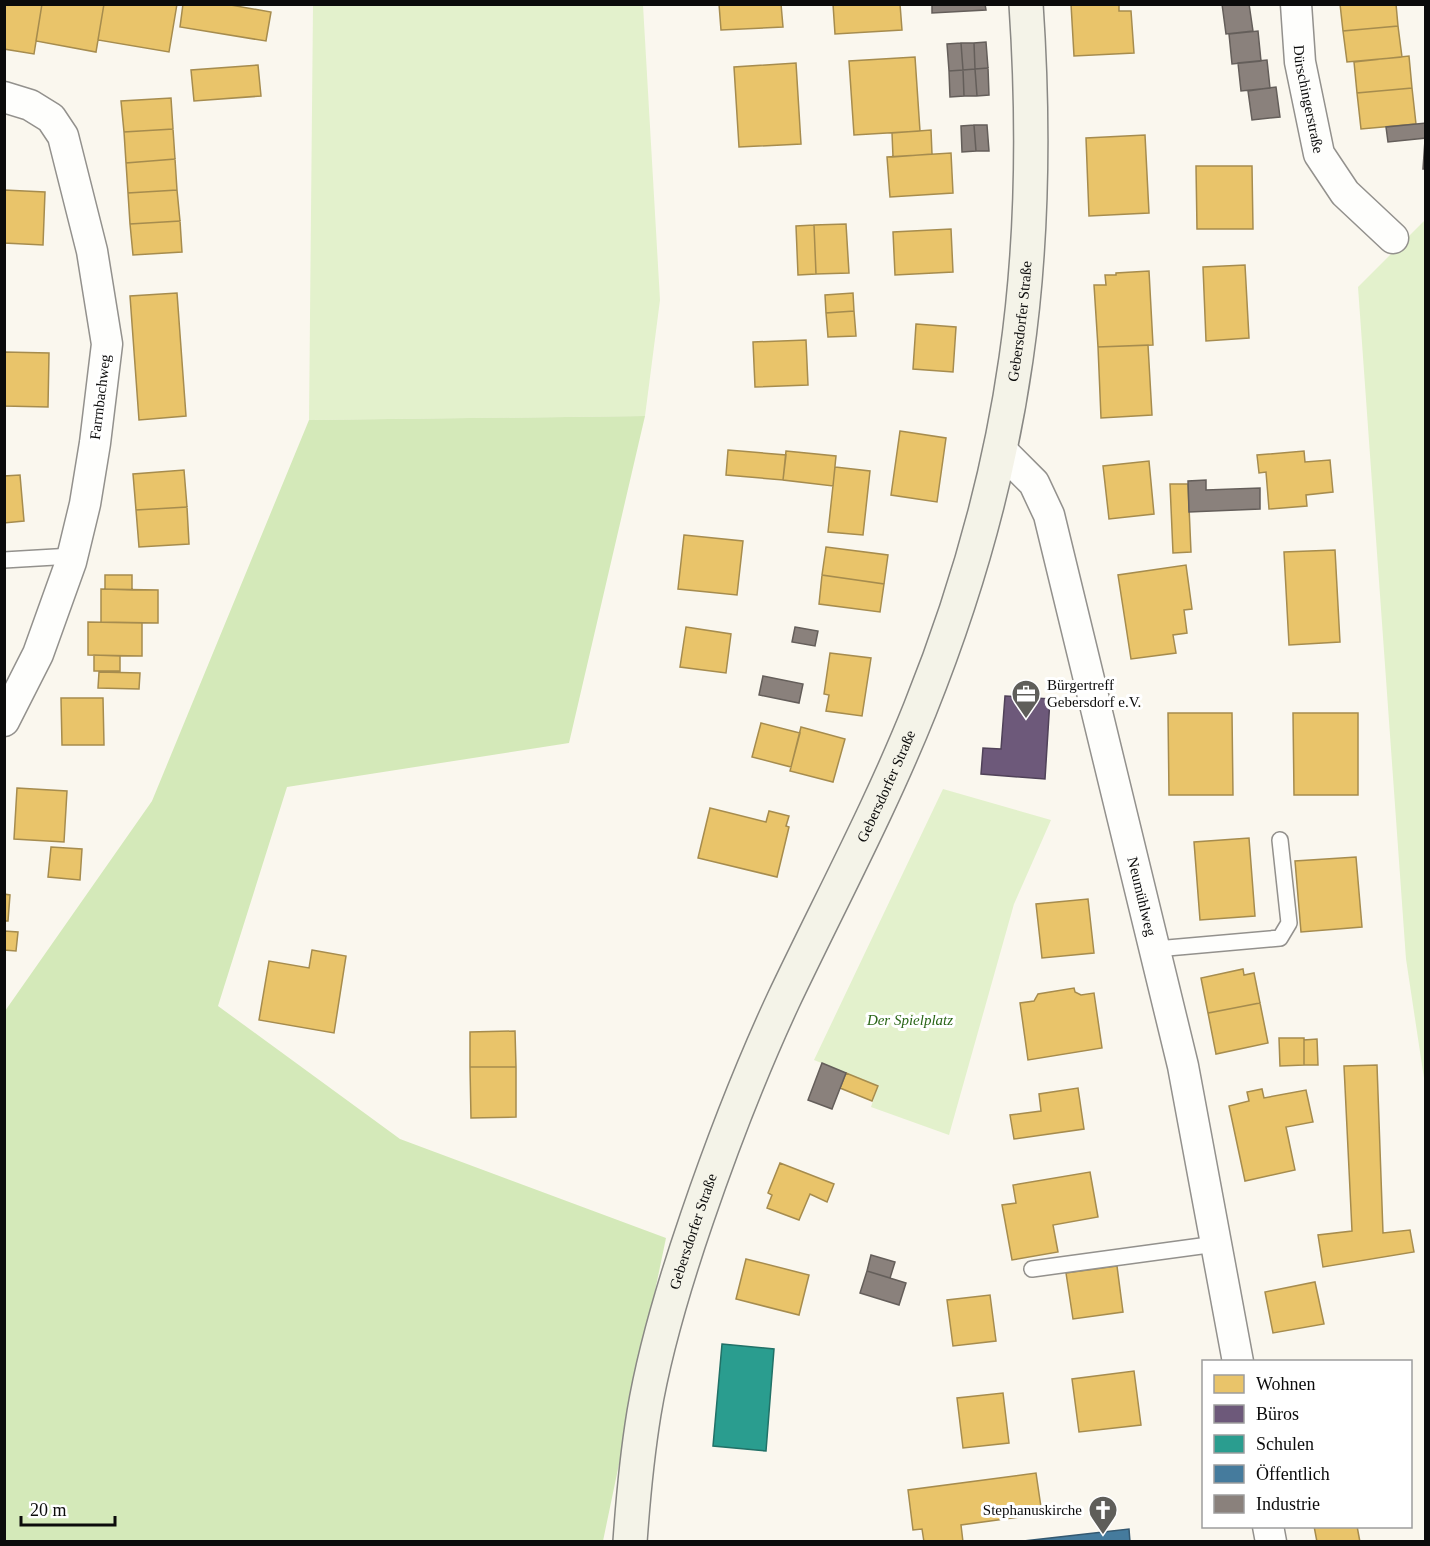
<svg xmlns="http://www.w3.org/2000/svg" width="1430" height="1546" font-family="Georgia,serif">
	<rect width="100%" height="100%" fill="#faf7ee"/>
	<path fill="#e3f1cc" d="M311 5H643L660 300 645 416 309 420 313 6Z
		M1425 220V1085L1406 959 1358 287Z
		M943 789 1051 820 1014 904 949 1135 871 1107 878 1086 814 1060Z"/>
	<path fill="#d4e9b9" d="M645 416 569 743 287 787 218 1006 400 1139 666 1238 603 1541 5 1542V1011L152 801 309 420Z"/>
	<path fill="#e9c46a" stroke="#a68c4e" stroke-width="1.5" d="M4 4H42L34 54 4 49Z
		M42 4H104L96 52 36 41Z
		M104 4H177L169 52 98 40Z
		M183 4H225L271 12 266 41 180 27Z
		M719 4H781L783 27 721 30Z
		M833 4H900L902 30 835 34Z
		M1071 4H1119V11H1131L1134 53 1074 56Z
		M1340 4H1396L1398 26 1343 31Z
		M1398 26 1402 57 1347 62 1343 31Z
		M1409 56 1412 88 1357 93 1354 62Z
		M915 57 920 131 854 135 849 61Z
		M796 63 801 144 739 147 734 67Z
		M258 65 261 96 194 101 191 70Z
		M1412 88 1416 124 1361 129 1357 93Z
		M171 98 173 129 124 132 121 101Z
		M173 129 175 159 126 163 124 132Z
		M931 130 932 154 893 157 892 133Z
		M1145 135 1149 213 1089 216 1086 138Z
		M951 153 953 193 890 197 887 157Z
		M175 159 177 190 128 193 126 163Z
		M1196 166H1252L1253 229H1197Z
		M4 190 45 192 43 245 4 243Z
		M177 190 180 221 130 224 128 193Z
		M180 221 182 252 133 255 130 224Z
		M846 224 849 273 816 274 814 225Z
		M814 225 816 274 798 275 796 226Z
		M951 229 953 272 895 275 893 232Z
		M1245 265 1249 338 1206 341 1203 267Z
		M1149 271 1153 345 1098 347 1094 285H1106L1105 275H1116V273Z
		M177 293 186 416 139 420 130 296Z
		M853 293 854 311 826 313 825 295Z
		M854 311 856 336 828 337 826 313Z
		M916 324 956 327 953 372 913 369Z
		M806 340 808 385 755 387 753 342Z
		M1148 345 1152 415 1101 418 1098 347Z
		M4 352 49 353 48 407 4 406Z
		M900 431 946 438 937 502 891 495Z
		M728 450 786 455 783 480 726 475Z
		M786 451 836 456 833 486 783 480Z
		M1304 451 1305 462 1330 460 1333 492 1306 495 1307 506 1269 509 1266 472 1259 473 1257 455Z
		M1149 461 1154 514 1109 519 1103 466Z
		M835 467 870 471 863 535 828 532Z
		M184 470 187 507 136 510 133 474Z
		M20 475 24 521 4 523V476Z
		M1170 484H1188L1191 552 1173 553Z
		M187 507 189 544 139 547 136 510Z
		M684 535 743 541 737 595 678 589Z
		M826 547 888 555 884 584 822 575Z
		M1335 550 1340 642 1289 645 1284 552Z
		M1186 565 1192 609 1184 610 1187 633 1173 635 1176 653 1131 659 1118 575Z
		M105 575H132V590L105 589Z
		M822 575 884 584 880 612 819 604Z
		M101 589 158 590V623L101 622Z
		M88 622 142 623V656L88 655Z
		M686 627 731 634 726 673 680 667Z
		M830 653 871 658 862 716 826 711 829 695 824 694Z
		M94 655 120 656V671H94Z
		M99 672 140 673 139 689 98 688Z
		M61 698H103L104 745H62Z
		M1168 713H1232L1233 795H1169Z
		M1293 713H1358V795H1294Z
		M761 723 800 733 791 767 752 757Z
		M801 727 845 739 833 782 790 771Z
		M17 788 67 791 64 842 14 839Z
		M710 808 766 822 769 811 789 816 786 826 789 827 777 877 698 858Z
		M1249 838 1255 916 1200 920 1194 842Z
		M51 847 82 849 80 880 48 877Z
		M1356 857 1362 927 1301 932 1295 861Z
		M4 894 10 895 8 921H4Z
		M1088 899 1094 953 1042 958 1036 904Z
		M4 931 18 932 16 951 4 950Z
		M312 950 346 956 334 1033 259 1020 269 961 309 968Z
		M1243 969 1244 975 1254 973 1260 1003 1208 1013 1201 978Z
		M1074 988 1075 992 1081 995 1094 993 1102 1048 1028 1060 1020 1003 1034 1001 1038 994Z
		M1260 1003 1268 1043 1216 1054 1208 1013Z
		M515 1031 516 1067H470V1032Z
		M1279 1038H1304V1065L1280 1066Z
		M1317 1039 1318 1065H1304V1040Z
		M1377 1065 1383 1233 1410 1230 1414 1252 1323 1267 1318 1235 1352 1231 1344 1066Z
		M470 1067H516V1117L471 1118Z
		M846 1073 878 1086 872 1101 840 1088Z
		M1078 1088 1084 1129 1014 1139 1010 1115 1041 1111 1039 1094Z
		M1262 1089 1264 1098 1306 1090 1313 1122 1286 1127 1295 1170 1245 1181 1229 1106 1249 1101 1247 1092Z
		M780 1163 834 1184 827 1202 810 1194 799 1220 767 1208 772 1195 768 1193Z
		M1090 1172 1098 1217 1053 1225 1058 1252 1012 1260 1002 1205 1016 1203 1013 1185Z
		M746 1259 809 1275 799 1315 736 1299Z
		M1117 1266 1123 1312 1073 1319 1066 1273Z
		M1315 1282 1324 1324 1273 1333 1265 1292Z
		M990 1295 996 1341 953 1346 947 1300Z
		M1134 1371 1141 1425 1079 1432 1072 1379Z
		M1003 1393 1009 1443 963 1448 957 1398Z
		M1036 1473 1042 1514 961 1525 963 1542H924L922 1529 913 1530 908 1490Z
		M1314 1526H1357L1360 1542H1317Z"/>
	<path fill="#6d597a" stroke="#504259" stroke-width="1.5" d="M1005 696 1050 699 1045 779 981 774 983 748 1001 749Z"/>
	<path fill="#2a9d8f" stroke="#217167" stroke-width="1.5" d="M722 1344 774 1349 766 1451 713 1446Z"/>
	<path fill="#457b9d" stroke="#345971" stroke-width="1.5" d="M1129 1529 1130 1542H1024V1541Z"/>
	<path fill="#8a817c" stroke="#645e5a" stroke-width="1.5" d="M932 4H985L986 10 932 13Z
		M1222 4H1249L1253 31 1226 34Z
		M1258 31 1261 61 1232 64 1229 34Z
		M986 42 988 68 975 69 974 43Z
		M961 43 963 70 949 71 947 44Z
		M961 43H974L975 69 963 70Z
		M1267 60 1270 88 1241 91 1238 63Z
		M988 68 989 95 977 96 975 69Z
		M975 69 977 96H964L963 70Z
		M963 70 964 96 950 97 949 71Z
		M1276 87 1280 117 1252 120 1248 91Z
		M1426 123V138L1388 142 1386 127Z
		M974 125 976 151 962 152 961 126Z
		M974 125H987L989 151H976Z
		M1425 140H1426V169H1423Z
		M1206 480V490L1260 488V509L1189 512 1188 481Z
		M795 627 818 631 815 646 792 642Z
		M763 676 803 684 799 703 759 695Z
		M822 1063 846 1073 832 1109 808 1100Z
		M871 1255 895 1262 890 1278 867 1271Z
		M867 1271 906 1283 899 1305 860 1293Z"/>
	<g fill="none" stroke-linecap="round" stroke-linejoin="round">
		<g stroke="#93918d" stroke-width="18">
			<path id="lane" d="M4 560 72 556
				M1156 949 1280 938 1289 923 1280 840
				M1032 1269 1216 1244"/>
		</g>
		<g stroke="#93918d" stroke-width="33">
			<g id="street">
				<path id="s1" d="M1296 4 1300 62 1319 154 1345 193 1393 238"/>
				<path d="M4 97 30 105 51 118 63 136 92 251 107 344 95 443 85 504 71 562 38 654 4 721"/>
				<path id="s2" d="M1000 449 1034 483 1049 515 1183 1066 1238 1362"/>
				<path d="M1268 1526 1271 1542"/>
			</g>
		</g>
		<g stroke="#898884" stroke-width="36">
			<g id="secondary">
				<path id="s3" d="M630 1542C633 1499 637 1456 644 1413 655 1347 675 1282 697 1218 722 1145 750 1072 783 1001 829 904 880 809 920 709 965 597 999 478 1016 359 1033 242 1034 122 1026 4"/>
			</g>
		</g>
		<use href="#lane" stroke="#fefefc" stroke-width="15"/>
		<use href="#street" stroke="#fefefc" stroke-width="30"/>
		<use href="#secondary" stroke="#f4f3e8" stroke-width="33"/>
	</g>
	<defs>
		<g id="office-pin" transform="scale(1.5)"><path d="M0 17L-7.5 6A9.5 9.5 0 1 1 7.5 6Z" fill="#5f5e5a" stroke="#fff"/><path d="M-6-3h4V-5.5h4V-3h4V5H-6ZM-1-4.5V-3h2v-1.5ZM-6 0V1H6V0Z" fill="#fff"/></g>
		<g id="church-pin" transform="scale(1.5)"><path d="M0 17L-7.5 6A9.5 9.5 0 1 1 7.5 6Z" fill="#5f5e5a" stroke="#fff"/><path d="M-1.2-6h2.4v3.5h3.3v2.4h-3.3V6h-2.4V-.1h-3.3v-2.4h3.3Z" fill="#fff"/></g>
	</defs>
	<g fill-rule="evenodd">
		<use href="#office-pin" x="1026" y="694"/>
		<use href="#church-pin" x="1103" y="1510"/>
	</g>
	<g text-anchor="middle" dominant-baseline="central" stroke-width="6" stroke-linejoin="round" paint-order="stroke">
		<g font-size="15" fill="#0b0b0b" stroke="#fff">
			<text stroke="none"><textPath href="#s1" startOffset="96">Dürschingerstraße</textPath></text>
			<text stroke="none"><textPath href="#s3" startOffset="1290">Gebersdorfer Straße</textPath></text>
			<text transform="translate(100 397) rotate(-83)">Farrnbachweg</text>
			<text stroke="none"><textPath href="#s3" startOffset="804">Gebersdorfer Straße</textPath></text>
			<text stroke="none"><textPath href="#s2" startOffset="476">Neumühlweg</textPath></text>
			<text stroke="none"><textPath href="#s3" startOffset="318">Gebersdorfer Straße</textPath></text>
		</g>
		<g font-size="15" fill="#0b0b0b" stroke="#fff" text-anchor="start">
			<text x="1047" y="685">Bürgertreff<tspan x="1047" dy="17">Gebersdorf e.V.</tspan></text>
			<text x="1082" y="1510" text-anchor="end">Stephanuskirche</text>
		</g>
		<g font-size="15" font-style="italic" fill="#2a6618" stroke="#fff">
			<text x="910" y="1020">Der Spielplatz</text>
		</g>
	</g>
	<rect width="1430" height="1546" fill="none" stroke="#0b0b0b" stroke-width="12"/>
	<rect x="1202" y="1360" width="210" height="168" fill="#ffffff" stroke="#9d9d9d" stroke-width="1.5"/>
	<rect x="1214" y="1375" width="30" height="18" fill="#e9c46a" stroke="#9d9d9d" stroke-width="1.5"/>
	<text x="1256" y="1390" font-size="18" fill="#0b0b0b">Wohnen</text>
	<rect x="1214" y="1405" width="30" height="18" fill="#6d597a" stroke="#9d9d9d" stroke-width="1.5"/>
	<text x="1256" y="1420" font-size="18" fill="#0b0b0b">Büros</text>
	<rect x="1214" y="1435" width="30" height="18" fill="#2a9d8f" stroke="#9d9d9d" stroke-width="1.5"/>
	<text x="1256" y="1450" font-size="18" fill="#0b0b0b">Schulen</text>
	<rect x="1214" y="1465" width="30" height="18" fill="#457b9d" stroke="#9d9d9d" stroke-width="1.5"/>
	<text x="1256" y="1480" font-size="18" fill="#0b0b0b">Öffentlich</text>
	<rect x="1214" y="1495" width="30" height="18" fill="#8a817c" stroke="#9d9d9d" stroke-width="1.5"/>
	<text x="1256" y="1510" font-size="18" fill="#0b0b0b">Industrie</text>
	<path d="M21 1516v9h94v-9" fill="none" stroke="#0b0b0b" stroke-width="3"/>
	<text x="30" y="1516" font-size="18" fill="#0b0b0b" stroke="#ffffff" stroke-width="4.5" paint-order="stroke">20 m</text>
</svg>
